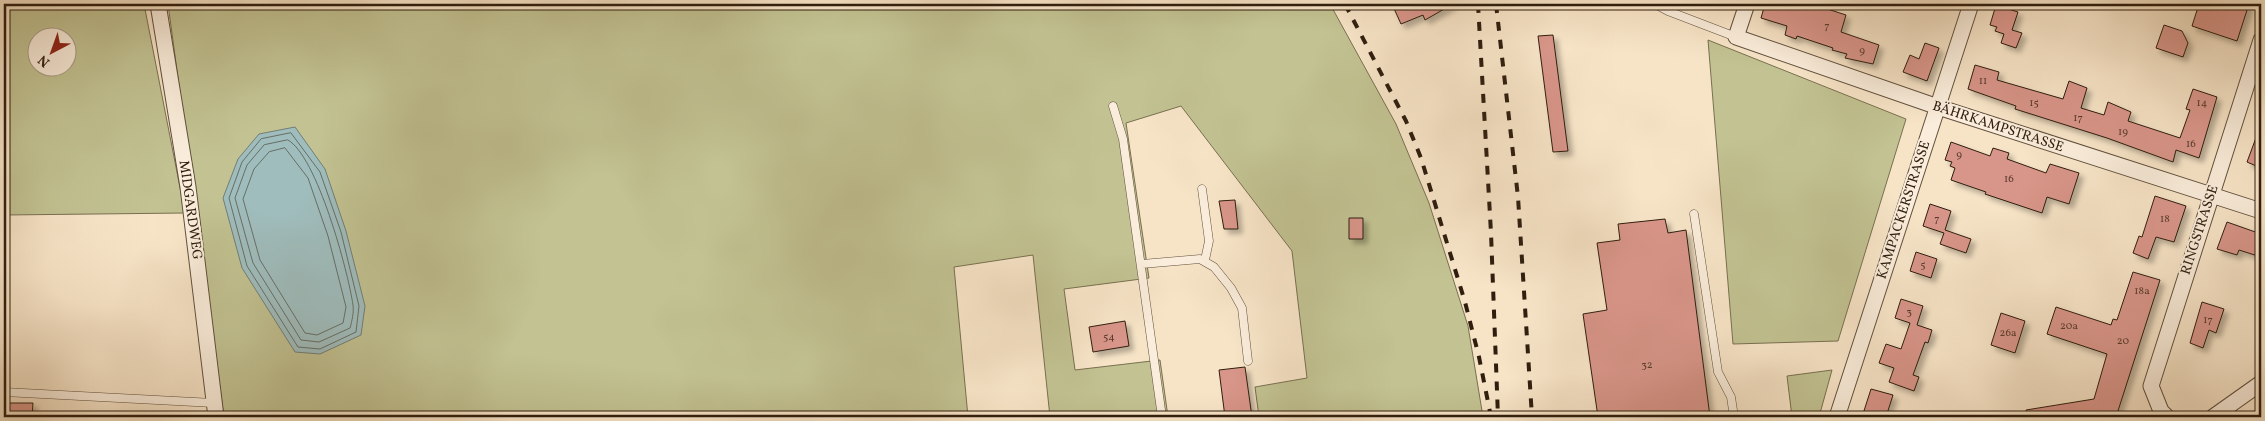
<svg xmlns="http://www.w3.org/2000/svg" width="2265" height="421" font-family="Vollkorn,serif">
	<defs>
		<filter id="shadow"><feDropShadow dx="4.5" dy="4.5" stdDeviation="2.5" flood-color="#0004"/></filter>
	</defs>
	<rect width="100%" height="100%" fill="#f7e4c7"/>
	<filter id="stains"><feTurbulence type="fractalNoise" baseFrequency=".004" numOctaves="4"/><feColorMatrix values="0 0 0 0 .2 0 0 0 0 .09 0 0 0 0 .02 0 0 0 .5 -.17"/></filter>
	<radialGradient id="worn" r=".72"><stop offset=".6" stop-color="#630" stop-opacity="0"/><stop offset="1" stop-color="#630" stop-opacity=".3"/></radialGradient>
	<path fill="#c2c292" stroke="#787050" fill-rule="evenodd" d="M4 4H144L185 213 4 215ZM38 38H68V68H38Z
		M168 4H1330L1396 124 1429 203 1468 326 1483 417H1259L1255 387 1307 378 1292 251 1181 106 1126 123 1149 278 1064 289 1075 370 1160 360 1168 417H1050L1033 255 954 267 968 417H224Z
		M1708 40 1906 119 1838 341 1733 344Z
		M1832 370 1819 417H1792L1787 376Z"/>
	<path fill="#9fbdbd" stroke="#727d77" d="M295 127 325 169 346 231 365 306 361 335 320 354 295 352 242 268 223 198 238 159 259 134Z"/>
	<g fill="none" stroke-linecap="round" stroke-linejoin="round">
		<path stroke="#676e66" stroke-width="1" d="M291 133 320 172 341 232 359 306 356 332 320 349 298 347 247 266 229 198 242 162 261 139Z
			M288 140C317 156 348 271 353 305 354 312 352 321 350 328L319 342 301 340 253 263 235 198 247 165 264 145Z
			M285 148 308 178 328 236 346 307 343 323 317 335 305 333 260 260 243 199 254 169 269 152Z"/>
	</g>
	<path fill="#d89589" stroke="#2f1e0f" filter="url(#shadow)" d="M1392 4H1453L1425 20 1423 15 1401 24Z
		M1765 4H1812L1846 15 1841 32 1879 45 1873 64 1845 58 1847 54 1832 50 1833 48 1797 36 1796 39 1785 35 1787 26 1761 18Z
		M2199 4H2249L2237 41 2192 26Z
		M1996 5 2018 12 2012 30 2022 33 2016 48 2001 43 2004 34 1995 31 1997 27 1990 25Z
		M2164 25 2182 31 2188 43 2183 57 2156 48Z
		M1553 35 1568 151 1553 152 1538 36Z
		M1925 43 1939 48 1927 81 1903 72 1910 55 1919 59Z
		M1975 65 1999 72 1997 80 2063 99 2069 81 2087 88 2081 108 2104 115 2108 102 2131 112 2128 121 2180 138 2190 110 2186 109 2193 89 2217 97 2199 158 2176 150 2173 162 2107 138 2015 109 2016 106 1968 89Z
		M2260 127 2261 128V168L2247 162Z
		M1951 142 1990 156 1993 148 2009 153 2007 159 2046 173 2050 164 2079 173 2069 204 2047 197 2042 213 1985 194 1986 192 1951 180 1955 168 1950 166 1952 162 1945 160Z
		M2155 196 2186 206 2174 242 2156 237 2148 259 2133 253 2139 236 2142 237Z
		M1235 200 1238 229H1224L1219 201Z
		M1930 204 1951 211 1945 230 1971 239 1966 253 1940 244 1944 233 1923 226Z
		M1349 218H1363V239H1349Z
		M1665 219 1668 233 1686 230 1710 417H1598L1583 314 1607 310 1597 243 1620 240 1618 224Z
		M2227 222 2261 234V257L2239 250 2237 255 2217 249Z
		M1916 252 1937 259 1931 278 1910 271Z
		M2133 272 2160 280 2117 414 2114 417H2027L2026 410 2094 399 2107 354 2047 334 2056 307 2111 325 2113 319 2117 320Z
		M1901 299 1923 306 1917 325 1932 330 1928 343 1925 342 1913 375 1919 377 1914 391 1889 382 1894 368 1879 363 1886 344 1901 349 1910 323 1895 318Z
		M2202 302 2224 309 2216 333 2209 330 2203 348 2190 343Z
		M2001 313 2025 321 2015 353 1991 345Z
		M1125 321 1129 346 1093 352 1089 327Z
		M1245 367 1252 417H1225L1219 370Z
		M1871 389 1893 395 1886 417H1862Z
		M4 403H33L32 417H4Z"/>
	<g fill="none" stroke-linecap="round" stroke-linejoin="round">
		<g stroke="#61503d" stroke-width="9">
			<path id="service" d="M1655 4 1668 11 1736 37
				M1113 106 1123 139 1162 417
				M1202 189 1209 241 1205 260
				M1694 214 1718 372 1731 397 1734 417
				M1142 264 1200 259 1214 267 1231 288 1242 308 1248 361
				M4 392 214 403"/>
		</g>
		<g stroke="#61503d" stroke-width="17">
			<path id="minor" d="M158 4 188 187 216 417
				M1747 4 1736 37 1938 107 2261 211
				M1837 417 1971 4
				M2167 417 2161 411 2151 386 2261 40
				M2213 417 2261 383"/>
		</g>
		<use href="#service" stroke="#faeddb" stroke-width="8"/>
		<use href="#minor" stroke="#faeddb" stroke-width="15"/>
		<path stroke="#2f1e0f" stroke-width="4" stroke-dasharray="9 9" stroke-linecap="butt" d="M1345 4 1406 121 1421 158 1465 302 1479 357 1491 417
			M1478 4 1491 233 1498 417
			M1496 4 1518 197 1532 417"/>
	</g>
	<g text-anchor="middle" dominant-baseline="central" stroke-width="4" stroke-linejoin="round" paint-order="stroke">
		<g font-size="11" fill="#593c2e">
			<text x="1827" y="26">7</text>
			<text x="1862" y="51">9</text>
			<text x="1983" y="81">11</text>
			<text x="2034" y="103">15</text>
			<text x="2202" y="103">14</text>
			<text x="2078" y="118">17</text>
			<text x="2123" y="132">19</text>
			<text x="2191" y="144">16</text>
			<text x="1959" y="155">9</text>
			<text x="2009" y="179">16</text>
			<text x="1937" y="219">7</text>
			<text x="2165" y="219">18</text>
			<text x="1923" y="265">5</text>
			<text x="2142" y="291">18a</text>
			<text x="1909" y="312">3</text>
			<text x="2208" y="320">17</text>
			<text x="2069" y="326">20a</text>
			<text x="2008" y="333">26a</text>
			<text x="1109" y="337">54</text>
			<text x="2123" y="341">20</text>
			<text x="1647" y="365">32</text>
		</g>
		<g font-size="14" fill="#2f1e0f" stroke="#faeddb">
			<text transform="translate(1998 127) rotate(18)">BÄHRKAMPSTRASSE</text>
			<text transform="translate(190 210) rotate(82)">MIDGARDWEG</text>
			<text transform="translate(1904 210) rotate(-72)">KAMPACKERSTRASSE</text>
			<text transform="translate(2200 230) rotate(-72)">RINGSTRASSE</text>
		</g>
	</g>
	<rect width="2265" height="421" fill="none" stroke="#f7e4c7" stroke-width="20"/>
	<rect x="5" y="5" width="2255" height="411" fill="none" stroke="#2f1e0f" stroke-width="2.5"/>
	<rect x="10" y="10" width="2245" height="401" fill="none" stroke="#2f1e0f"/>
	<g transform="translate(52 52) rotate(221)"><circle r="24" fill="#faeddb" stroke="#a99a89"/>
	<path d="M0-4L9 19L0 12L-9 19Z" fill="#8f2418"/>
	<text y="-8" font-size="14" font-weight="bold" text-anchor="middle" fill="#2f1e0f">N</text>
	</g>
	<rect width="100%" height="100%" filter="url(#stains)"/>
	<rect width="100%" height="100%" fill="url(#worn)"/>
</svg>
